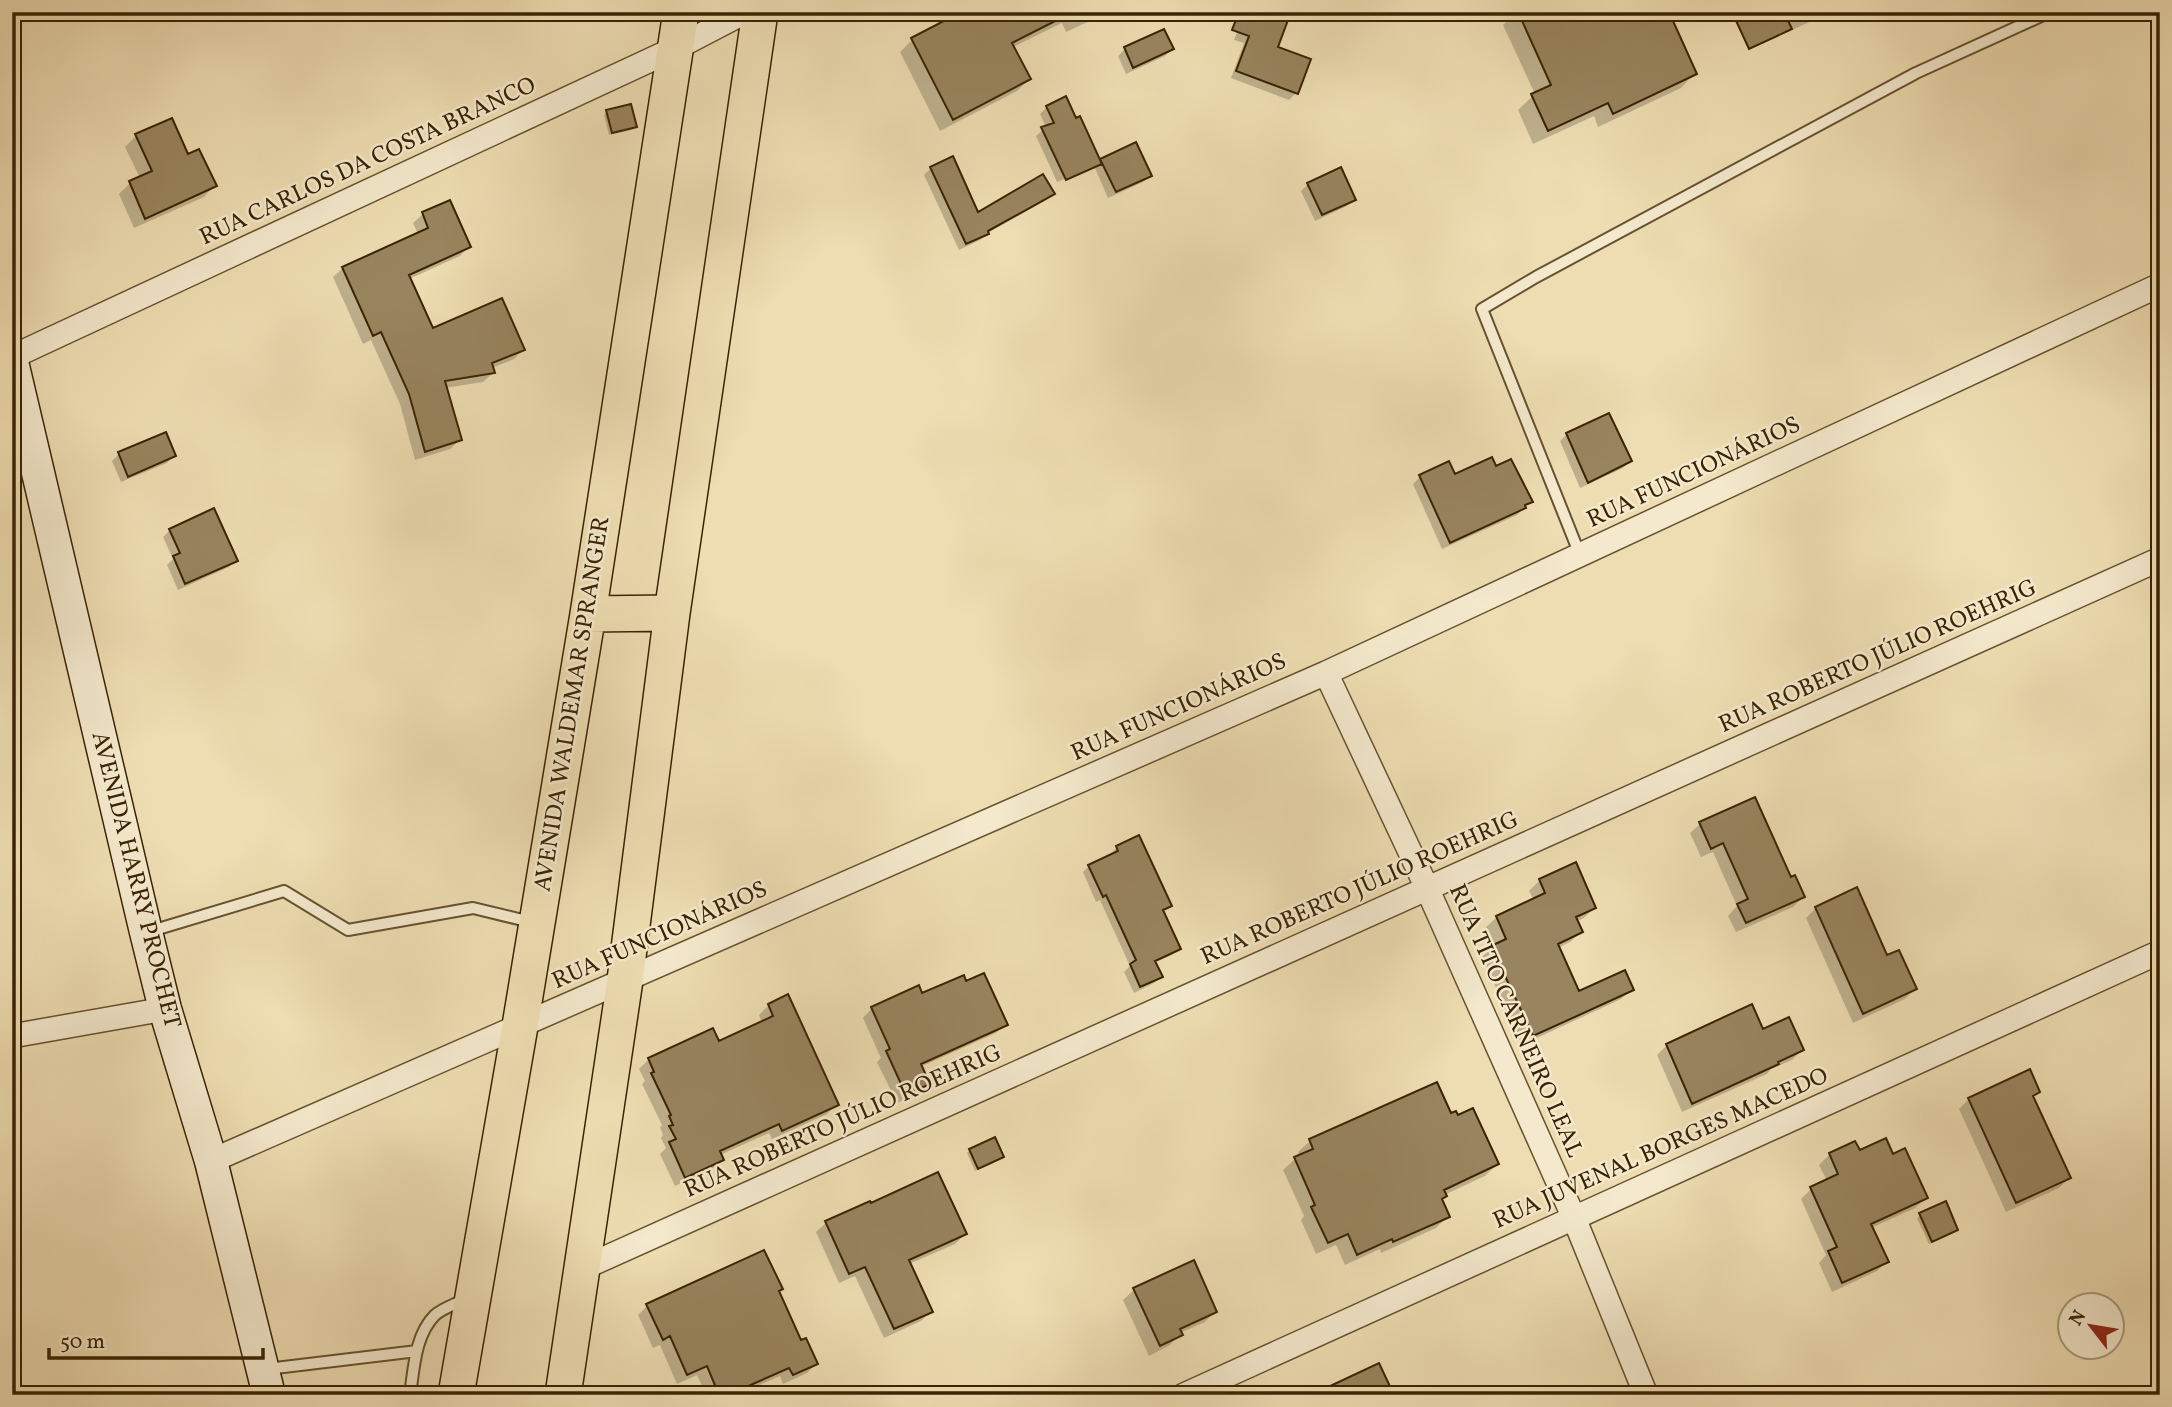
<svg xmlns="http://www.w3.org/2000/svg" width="2172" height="1407" font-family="Vollkorn,serif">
	<rect width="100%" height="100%" fill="#eeddb2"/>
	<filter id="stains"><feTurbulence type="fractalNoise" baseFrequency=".00286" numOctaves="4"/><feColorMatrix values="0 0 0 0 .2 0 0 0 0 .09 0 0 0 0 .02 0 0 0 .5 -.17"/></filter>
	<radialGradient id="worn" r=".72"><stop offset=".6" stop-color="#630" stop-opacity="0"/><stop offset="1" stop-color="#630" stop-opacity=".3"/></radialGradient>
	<path fill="#0003" d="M965 12H1109L1066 32 1062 23 1013 47 1029 79 1017 91 940 131 900 52 912 40Z
		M1118 12H1132L1120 18Z
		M1245 12 1276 48 1296 93 1289 100 1231 78 1244 43 1234 40Z
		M1516 12H1676L1669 16 1695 73 1681 88 1598 127 1594 116 1533 144 1518 110 1535 94 1503 25Z
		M1755 12H1831L1768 41Z
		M2143 12H2160V17L2147 22Z
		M1163 31 1172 49 1165 56 1126 74 1118 56 1125 49Z
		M1047 107 1100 162 1101 161 1150 176 1143 182 1108 198 1094 166 1057 182 1059 186 1094 169 1059 186 1036 136 1046 127 1040 114Z
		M607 112 635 127 632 130 609 135 604 115Z
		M136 136 187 156 214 186 204 197 134 228 119 194 130 183 140 178 125 147Z
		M931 168 978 214 1053 193 1046 200 986 234 980 240 959 250 924 175Z
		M1308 184 1354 199 1347 206 1315 221 1301 191Z
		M449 202 469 246 460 256 409 279 433 331 523 350 514 359 492 368 493 373 483 382 445 388 460 440 450 449 415 460 400 404 371 340 363 344 333 277 343 268 418 234 413 223 423 214Z
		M1567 434 1630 461 1623 468 1580 488 1560 441Z
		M119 454 174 456 167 463 121 482 112 461Z
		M1448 463 1454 476 1495 468 1531 501 1517 515 1442 549 1413 484 1420 477Z
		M213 511 236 560 229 567 178 590 167 565 173 559 163 537 170 530Z
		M1700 824 1790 879 1803 897 1793 907 1736 932 1728 916 1737 906 1713 852 1701 857 1690 833Z
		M1117 847 1170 905 1162 913 1179 949 1172 955 1154 963 1161 977 1154 983 1134 993 1124 972 1130 966 1100 900 1096 902 1083 872 1089 866 1112 856 1111 854Z
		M1540 880 1594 908 1584 918 1576 922 1581 932 1570 942 1558 948 1578 993 1632 989 1621 999 1522 1045 1482 957 1494 945 1486 927 1497 917 1534 900 1529 891Z
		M1816 908 1915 989 1905 999 1853 1023 1806 918Z
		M965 984 1005 1024 996 1033 920 1067 928 1084 919 1093 897 1103 877 1062 881 1058 863 1018 872 1008Z
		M769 1005 837 1104 827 1114 772 1139 769 1133 720 1155 722 1159 712 1169 675 1186 660 1154 666 1148 661 1138 663 1135 660 1127 662 1125 642 1084 645 1081 639 1069 649 1059 718 1044 762 1023 759 1015Z
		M1762 1032 1802 1050 1792 1060 1771 1069 1767 1074 1682 1112 1657 1055 1667 1045Z
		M2038 1092 2032 1098 2069 1178 2059 1188 2006 1212 1959 1109 1969 1099Z
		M1450 1116 1497 1164 1485 1176 1444 1195 1441 1200 1448 1216 1436 1228 1381 1253 1380 1249 1345 1265 1336 1245 1316 1254 1301 1220 1304 1216 1283 1170 1295 1159 1300 1156 1298 1152 1310 1141Z
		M1854 1143 1859 1153 1926 1198 1915 1208 1871 1228 1887 1261 1877 1271 1832 1292 1819 1263 1826 1255 1801 1199 1811 1189 1827 1181 1819 1165 1830 1154Z
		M970 1150 1002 1157 975 1171 967 1153Z
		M1920 1215 1956 1229 1929 1244 1917 1218Z
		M826 1223 965 1234 955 1244 909 1264 931 1311 921 1321 884 1338 855 1276 839 1283 816 1232Z
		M1134 1290 1215 1311 1205 1322 1180 1333 1170 1345 1149 1356 1123 1300Z
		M777 1292 800 1342 816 1364 807 1373 783 1384 780 1376 737 1395H706L697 1375 677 1384 660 1345 653 1348 638 1315 647 1306Z"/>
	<path fill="#98845e" stroke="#3a2303" stroke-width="2" d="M961 12H1073L1012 43 1031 79 953 120 911 38Z
		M1239 12H1291L1278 47 1311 59 1298 94 1236 71 1249 36 1232 30Z
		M1518 12H1669L1697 74 1613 114 1608 103 1548 131 1531 94 1551 85Z
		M1732 12H1784L1792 29 1749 49Z
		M1164 29 1174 49 1133 68 1124 47Z
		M1066 96 1076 118 1080 116 1102 164 1066 180 1041 127 1054 123 1046 106Z
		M631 104 637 127 612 133 606 110Z
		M172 118 188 154 199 149 217 186 145 219 129 181 152 171 135 134Z
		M1136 142 1152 176 1116 192 1100 159Z
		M953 156 978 212 1043 174 1055 194 988 231 989 234 966 244 930 167Z
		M1341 167 1356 200 1322 215 1307 183Z
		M450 200 471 247 409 275 433 328 502 298 525 350 492 363 495 373 445 381 462 440 425 452 409 394 381 332 373 336 342 267 428 228 422 212Z
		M1609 413 1632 461 1588 483 1566 433Z
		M166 432 176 456 128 477 118 452Z
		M1492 457 1496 466 1511 459 1533 502 1525 505 1526 508 1450 543 1419 475 1449 461 1455 474Z
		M214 508 238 561 185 584 173 556 180 553 169 529Z
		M1755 797 1791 877 1795 875 1805 897 1746 923 1737 904 1748 899 1723 843 1711 849 1699 822Z
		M1139 835 1172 906 1163 910 1181 949 1155 961 1163 977 1140 987 1130 964 1136 960 1106 895 1103 897 1088 865 1118 851 1116 846Z
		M1576 862 1596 908 1576 917 1583 932 1558 944 1579 991 1625 970 1634 990 1533 1036 1491 946 1506 939 1496 916 1545 893 1539 879Z
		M1857 887 1887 955 1899 950 1917 989 1863 1014 1815 907Z
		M984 973 1008 1025 921 1064 930 1084 906 1095 886 1051 890 1049 871 1007 919 985 922 993 964 975 966 981Z
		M788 994 839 1105 782 1131 779 1124 720 1151 724 1160 685 1178 669 1142 676 1139 669 1126 673 1125 669 1116 671 1115 651 1073 654 1072 648 1058 713 1028 719 1041 773 1016 768 1004Z
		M1752 1004 1763 1029 1789 1017 1804 1050 1778 1062 1779 1064 1692 1104 1666 1044Z
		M2030 1069 2040 1092 2033 1096 2071 1178 2016 1203 1968 1098Z
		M1437 1082 1451 1113 1456 1111 1458 1115 1473 1108 1499 1164 1444 1190 1447 1196 1442 1199 1450 1217 1393 1242 1392 1239 1357 1255 1348 1234 1328 1243 1311 1207 1315 1205 1294 1157 1313 1149 1309 1139Z
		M995 1137 1004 1157 978 1169 969 1149Z
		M1886 1138 1893 1154 1905 1148 1928 1198 1871 1224 1889 1262 1842 1283 1828 1251 1837 1247 1810 1187 1838 1174 1829 1153 1855 1141 1860 1150Z
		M938 1172 967 1234 909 1260 933 1312 894 1329 865 1267 849 1274 825 1221 870 1201 871 1203Z
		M1946 1201 1958 1230 1932 1242 1919 1213Z
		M764 1250 783 1289 779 1291 801 1340 806 1338 818 1364 793 1375 789 1368 728 1395H719L707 1366 687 1375 670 1336 663 1340 646 1304Z
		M1194 1260 1217 1312 1180 1329 1183 1335 1160 1346 1133 1288Z
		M1379 1363 1394 1395H1311Z"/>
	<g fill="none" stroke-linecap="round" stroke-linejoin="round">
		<g stroke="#67522f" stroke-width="14">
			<path id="lane" d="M1580 555 1482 309 1536 277 1916 73 2050 12
				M148 932 284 891 348 930 473 908 531 922
				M267 1369 417 1351
				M410 1395C414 1368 415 1335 435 1315 443 1308 456 1304 465 1299"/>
		</g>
		<g stroke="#67522f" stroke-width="26">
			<path id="street" d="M12 357 676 48 745 12
				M1326 673 1427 888 1574 1218 1646 1395
				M12 1036 165 1009
				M211 1161 1326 673 2160 285
				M583 1268 2160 559
				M1184 1395 2160 952"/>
		</g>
		<g stroke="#3a2303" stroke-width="35">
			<path id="secondary" d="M12 362 146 932 165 1009 211 1161 269 1395"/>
		</g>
		<g stroke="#3a2303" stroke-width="38">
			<path id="primary" d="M588 614 672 613
				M456 1395 520 1026 588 614 681 12
				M563 1395 625 980 672 613 760 12"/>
		</g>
		<use href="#lane" stroke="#f4e9cd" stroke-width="10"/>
		<use href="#street" stroke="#f4e9cd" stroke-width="23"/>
		<use href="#secondary" stroke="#f4e9cd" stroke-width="32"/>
		<use href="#primary" stroke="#eeddb2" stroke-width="35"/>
	</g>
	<g text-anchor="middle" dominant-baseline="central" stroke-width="5" stroke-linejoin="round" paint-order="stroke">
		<g font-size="24" fill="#3a2303" stroke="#f4e9cd">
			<text transform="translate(368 162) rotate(-25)">RUA CARLOS DA COSTA BRANCO</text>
			<text transform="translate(1694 473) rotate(-25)">RUA FUNCIONÁRIOS</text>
			<text transform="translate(1878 657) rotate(-24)">RUA ROBERTO JÚLIO ROEHRIG</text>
			<text transform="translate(573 704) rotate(-81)">AVENIDA WALDEMAR SPRANGER</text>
			<text transform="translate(1179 708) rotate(-24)">RUA FUNCIONÁRIOS</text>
			<text transform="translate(135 880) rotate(76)">AVENIDA HARRY PROCHET</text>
			<text transform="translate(1360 889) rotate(-24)">RUA ROBERTO JÚLIO ROEHRIG</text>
			<text transform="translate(660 936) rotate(-24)">RUA FUNCIONÁRIOS</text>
			<text transform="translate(1515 1021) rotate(66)">RUA TITO CARNEIRO LEAL</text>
			<text transform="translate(843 1122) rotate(-24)">RUA ROBERTO JÚLIO ROEHRIG</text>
			<text transform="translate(1661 1149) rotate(-24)">RUA JUVENAL BORGES MACEDO</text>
		</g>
	</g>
	<rect width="2172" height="1407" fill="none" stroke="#eeddb2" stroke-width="42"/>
	<rect x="14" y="14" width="2144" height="1379" fill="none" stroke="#3a2303" stroke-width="3.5"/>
	<rect x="21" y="21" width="2130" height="1365" fill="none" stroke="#3a2303" stroke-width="2"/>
	<g transform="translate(2091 1326) rotate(301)"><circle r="33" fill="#f4e9cd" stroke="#aa9a7c" stroke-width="2"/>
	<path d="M0-5L12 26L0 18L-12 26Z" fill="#8f2418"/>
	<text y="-10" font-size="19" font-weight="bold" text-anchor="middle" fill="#3a2303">N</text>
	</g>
	<path d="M49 1348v10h214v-10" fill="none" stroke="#3a2303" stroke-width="3.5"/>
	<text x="60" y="1348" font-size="21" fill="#3a2303" stroke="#f4e9cd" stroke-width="5" paint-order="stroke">50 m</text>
	<rect width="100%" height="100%" filter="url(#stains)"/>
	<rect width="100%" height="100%" fill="url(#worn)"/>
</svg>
